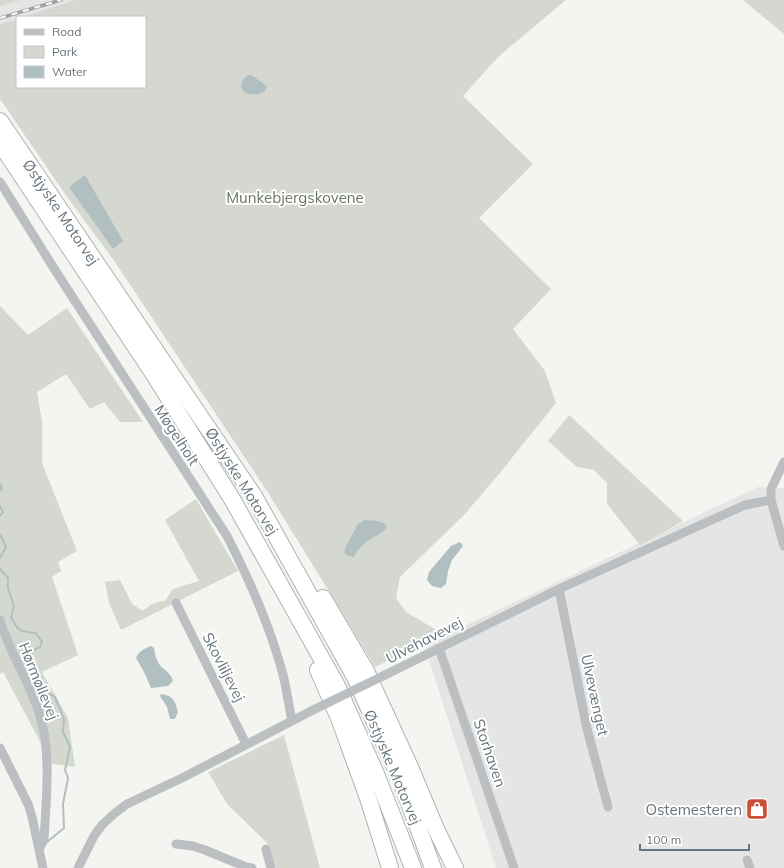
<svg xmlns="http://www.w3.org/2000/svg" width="784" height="868" font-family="Mulish,sans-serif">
	<rect width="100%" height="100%" fill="#f4f4f1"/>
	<path fill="#e4e5e4" d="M21 0H75L22 17H17V19L0 24V6Z
		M758 487 784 488V868H496L424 645Z"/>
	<path fill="#d4d8d0" d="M0 0H21L0 6Z
		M75 0H566L498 57 463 96 533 164 479 218 551 289 513 329 545 371 556 403 499 474 465 514 400 577 396 598 406 612 443 634 375 667 335 601 267 491 115 262 65 194 0 99V24L17 19V87H145V17H22Z
		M743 0H784V34Z
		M0 306 28 335 67 308 143 422H120L104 402 90 409 66 374 37 392 42 421V463L77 551 58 562 61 571 52 577 78 655 42 672 68 718 75 767 52 764 3 672 0 674Z
		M569 415 683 521 640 545 607 504V483L594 470 577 467 548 441Z
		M196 499 238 571 121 630 109 603 105 582 120 580 132 604 143 611C151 604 155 602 165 601L173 589 199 581 165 520Z
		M284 735 320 868H276L270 846 227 804 208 772Z"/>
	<path fill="#b2bfc1" d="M248 75H251L267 86 265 91C249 101 231 88 248 75Z
		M85 175 123 241 113 249 69 187Z
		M365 520C372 521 384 520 387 527 382 534 375 536 369 540 362 544 358 550 354 557 348 556 343 555 345 548L358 524Z
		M460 542 463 546 452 560 448 571 446 584 441 588 432 586 427 580 429 572 451 546Z
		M151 646 154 648C155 654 156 659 159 664 164 670 171 673 173 681L168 686 151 688 144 672 136 658C138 652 145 648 151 646Z
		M161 694C174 696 175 701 178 712L175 719H170L167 707 160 696Z"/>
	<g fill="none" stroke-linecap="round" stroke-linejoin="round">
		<path stroke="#b2bfc1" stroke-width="2" d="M0 484 2 488 0 491
			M0 506 3 512 0 516
			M0 534 6 547 0 558
			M0 569 8 578V588L14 606 11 617C19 633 20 631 36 633L42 642 40 647 28 653 24 660 26 665 35 672 40 689 55 697 64 719 63 732 70 747 65 770 68 778 63 804 64 828 47 842"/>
		<g stroke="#afb2b5" stroke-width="18">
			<path id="motorway" d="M0 121 254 496 355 677 401 781 433 868
				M0 143 153 373 232 499 337 686 376 774 413 868
				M323 598 366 671 410 767 436 829 455 868
				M318 670 339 718 369 801 390 868"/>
		</g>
		<path stroke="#bbbfc2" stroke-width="9" d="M0 182 55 270 227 536C248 577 267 619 280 664 286 682 288 702 292 721
			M784 462 771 489V500L784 546
			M559 589 587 729 608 807
			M176 603 246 744
			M0 620C9 652 29 681 39 713 52 751 46 800 44 840L39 849
			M439 648 514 868
			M385 675 559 589 632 556 745 505 771 500
			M0 748 28 804 32 817 43 868
			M176 844 193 846 205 850 246 867 252 868
			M266 849 271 868
			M747 860 750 868
			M78 868 94 836 102 825 115 813 127 804 182 778 313 710"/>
		<use href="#motorway" stroke="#fff" stroke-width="16"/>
		<g stroke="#9ea3a7" stroke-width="3.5">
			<path id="rail" d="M0 18 61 0"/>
		</g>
		<use href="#rail" stroke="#fff" stroke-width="2" stroke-dasharray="6" stroke-linecap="butt"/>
		<path stroke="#bbbfc2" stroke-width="9" d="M313 710 385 675"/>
	</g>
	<defs>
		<g id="shop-square" transform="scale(1.15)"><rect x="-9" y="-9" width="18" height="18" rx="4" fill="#cc4e38" stroke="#fff"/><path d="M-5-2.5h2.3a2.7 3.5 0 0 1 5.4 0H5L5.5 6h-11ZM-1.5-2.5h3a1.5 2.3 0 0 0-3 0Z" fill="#fff"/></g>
	</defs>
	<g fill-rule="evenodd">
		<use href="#shop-square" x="757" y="809"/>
	</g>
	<g text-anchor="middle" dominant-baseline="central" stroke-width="4" stroke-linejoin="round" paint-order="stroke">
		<g font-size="15" fill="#6a7665" stroke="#fff">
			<text x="295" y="197">Munkebjergskovene</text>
		</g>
		<g font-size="15" fill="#67757e" stroke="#fff">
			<text transform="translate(61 212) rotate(56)">Østjyske Motorvej</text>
			<text transform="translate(177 435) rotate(57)">Møgelholt</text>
			<text transform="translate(242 481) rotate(58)">Østjyske Motorvej</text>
			<text transform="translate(424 640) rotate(-27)">Ulvehavevej</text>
			<text transform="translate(224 667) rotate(63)">Skovliljevej</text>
			<text transform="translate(39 681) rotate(68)">Hørmøllevej</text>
			<text transform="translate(595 695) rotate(78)">Ulvevænget</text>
			<text transform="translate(490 753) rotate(71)">Storhaven</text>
			<text transform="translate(393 767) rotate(67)">Østjyske Motorvej</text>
		</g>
		<g font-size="15" fill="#67757e" stroke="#fff" text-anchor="end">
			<text x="742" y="809">Ostemesteren</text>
		</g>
	</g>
	<rect x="16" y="16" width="130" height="72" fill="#ffffff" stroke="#c2c8cb"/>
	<rect x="24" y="29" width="20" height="6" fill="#bbbfc2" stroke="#c2c8cb"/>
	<text x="52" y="36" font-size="12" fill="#67757e">Road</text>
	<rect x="24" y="46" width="20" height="12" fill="#d4d8d0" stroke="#c2c8cb"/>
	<text x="52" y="56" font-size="12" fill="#67757e">Park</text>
	<rect x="24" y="66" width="20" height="12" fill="#b2bfc1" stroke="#c2c8cb"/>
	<text x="52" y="76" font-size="12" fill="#67757e">Water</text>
	<path d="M640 844v6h109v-6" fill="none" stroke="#67757e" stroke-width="2"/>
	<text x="646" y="844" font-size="12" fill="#67757e" stroke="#ffffff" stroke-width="3" paint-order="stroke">100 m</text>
</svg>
